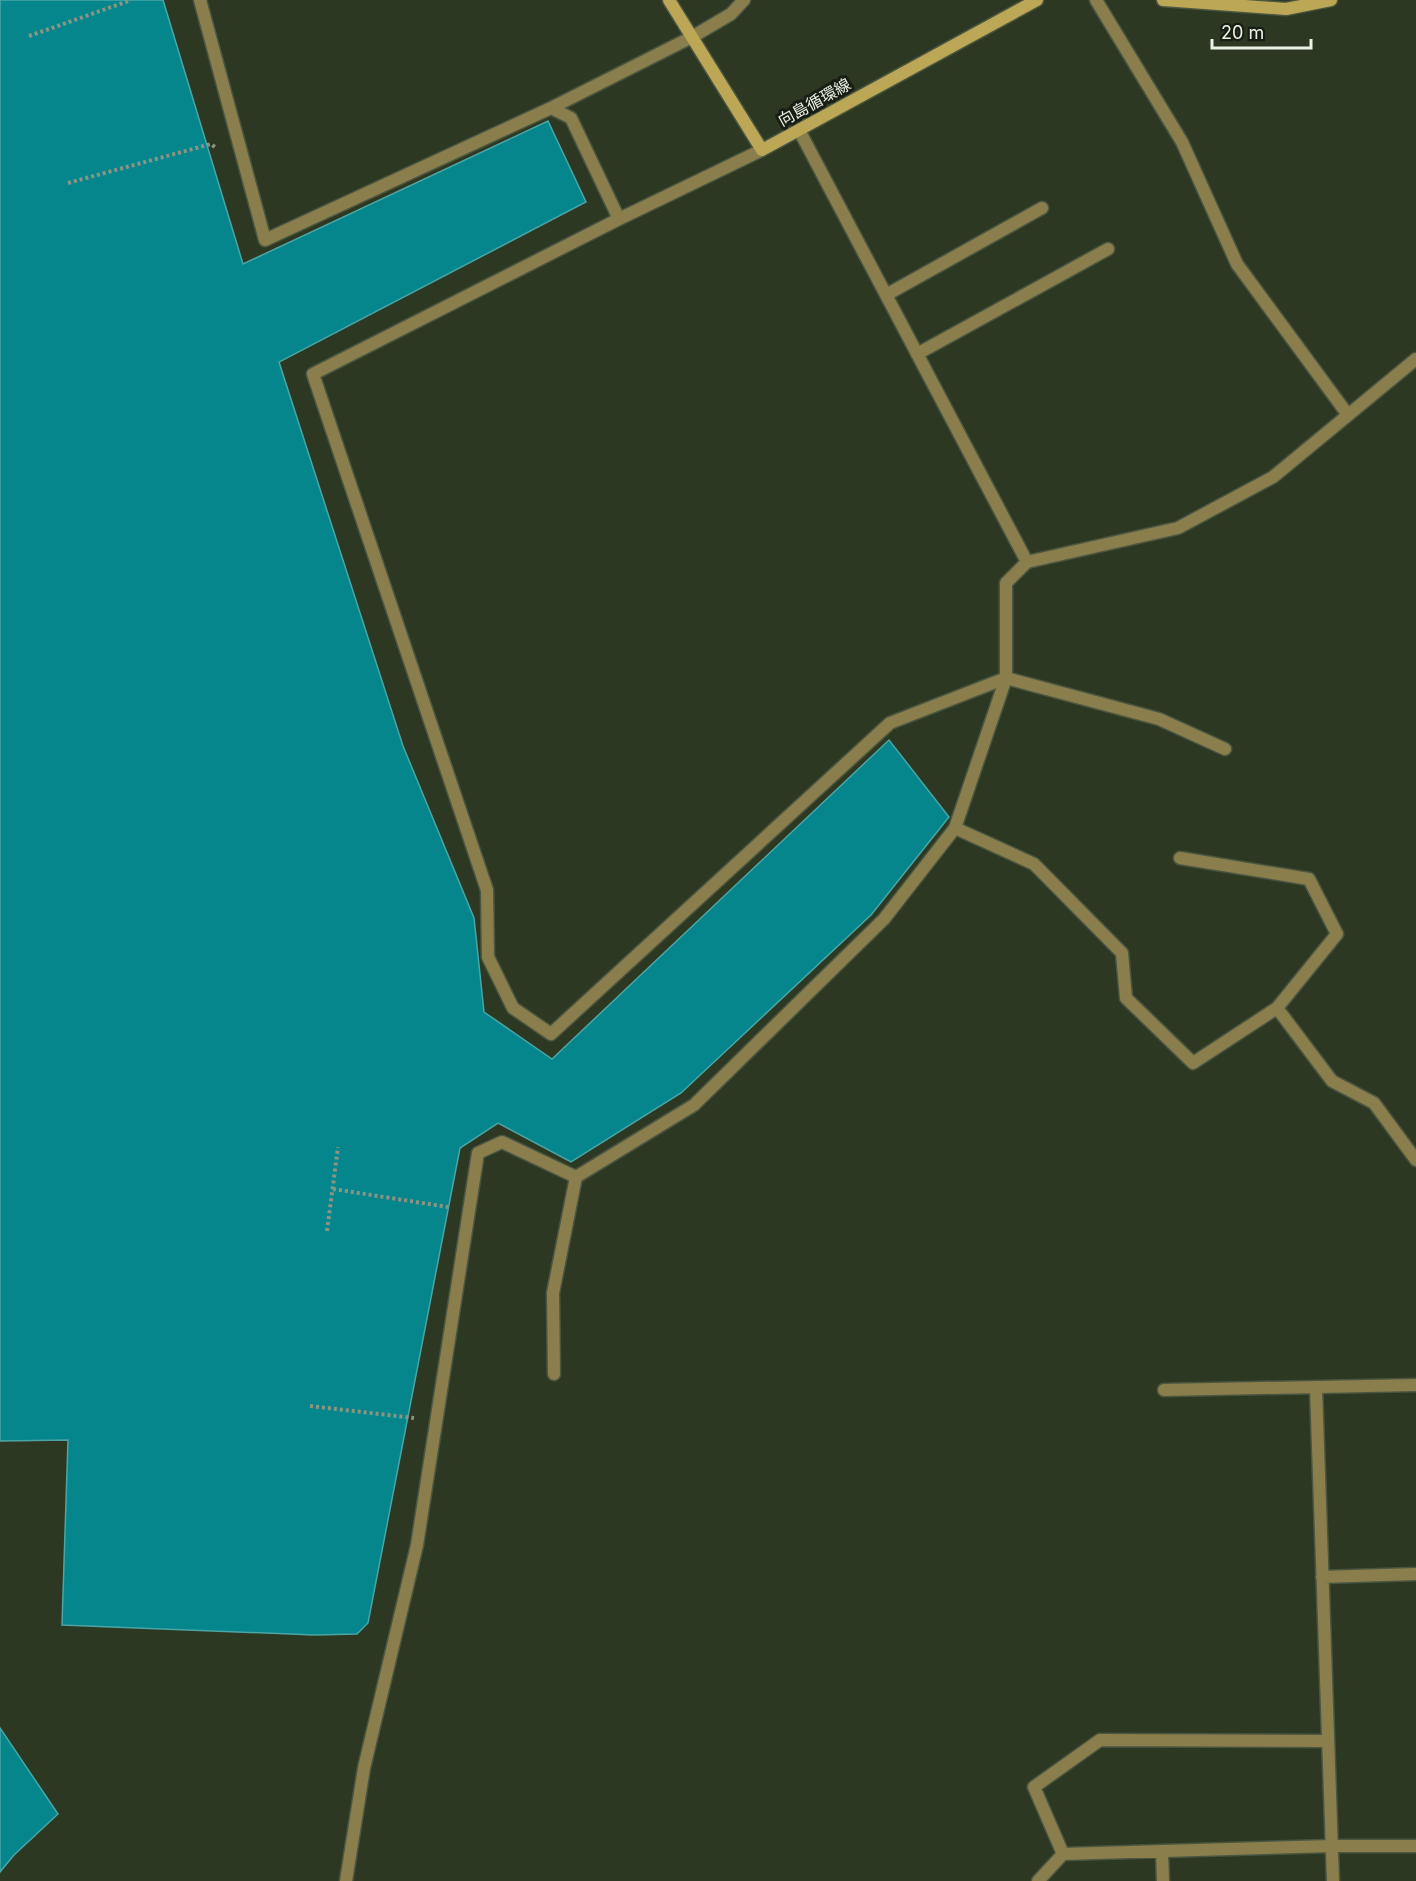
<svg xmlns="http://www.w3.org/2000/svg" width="1416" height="1881" font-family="Inter,'Noto Sans JP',sans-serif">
	<rect width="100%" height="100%" fill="#2d3822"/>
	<path fill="#05858c" stroke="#4aa6a6" stroke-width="1.5" d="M0 0H163L243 264 548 121 586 202 279 362 403 746 474 918 484 1012 552 1059 889 740 949 817 871 915 681 1093 571 1162 498 1123 460 1148 368 1623 357 1634 314 1635 62 1625 68 1440 0 1441Z
		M0 1728 58 1814 14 1855 0 1872Z"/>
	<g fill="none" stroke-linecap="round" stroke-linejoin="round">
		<g stroke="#4b5641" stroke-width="15">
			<path id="street" d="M200 0 265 240 551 108 571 118 619 219
				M1096 0 1182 142 1237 264 1348 415
				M551 108 692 37 731 14 744 0
				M799 130 1027 562
				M762 150 619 219 313 374 487 890 488 957 513 1008 551 1034 890 723 1006 678 1159 719 1225 749
				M886 295 1042 208
				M917 354 1108 249
				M955 828 1034 864 1122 953 1126 998 1193 1063 1277 1008 1337 934 1309 879 1180 858
				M1277 1008 1332 1081 1374 1103 1416 1160
				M554 1374 553 1293 576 1177
				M1316 1388 1333 1881
				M1164 1390 1416 1385
				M1322 1577 1416 1574
				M1162 1851 1163 1881
				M1063 1854 1034 1787 1100 1740 1328 1741
				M346 1881 364 1768 417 1545 478 1153 502 1142 576 1177 694 1105 884 919 955 828 1006 678V583L1027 562 1178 528 1273 477 1416 359
				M1038 1881 1063 1854 1332 1846H1416"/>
		</g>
		<g stroke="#4b5641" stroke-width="15">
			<path id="secondary" d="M669 0 762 150 1037 0
				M1163 0 1286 9 1331 0"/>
		</g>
		<path stroke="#8b9583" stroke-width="4" stroke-dasharray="3 3" stroke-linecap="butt" d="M29 36 131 0
			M68 183 211 144 216 148
			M333 1189 448 1207
			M327 1231 338 1147
			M310 1406 414 1418"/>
		<use href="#street" stroke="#8a7e4c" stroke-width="12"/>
		<use href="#secondary" stroke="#bba755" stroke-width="12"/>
	</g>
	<g text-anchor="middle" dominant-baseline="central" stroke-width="6" stroke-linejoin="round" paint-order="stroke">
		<g font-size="16" fill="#eaf2e4" stroke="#181e14">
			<text transform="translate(814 102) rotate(-29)">向島循環線</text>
		</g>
	</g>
	<path d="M1212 39v9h99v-9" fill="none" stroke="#eaf2e4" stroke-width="3"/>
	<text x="1221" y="39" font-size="18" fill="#eaf2e4" stroke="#181e14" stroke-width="4.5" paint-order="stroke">20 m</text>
</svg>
